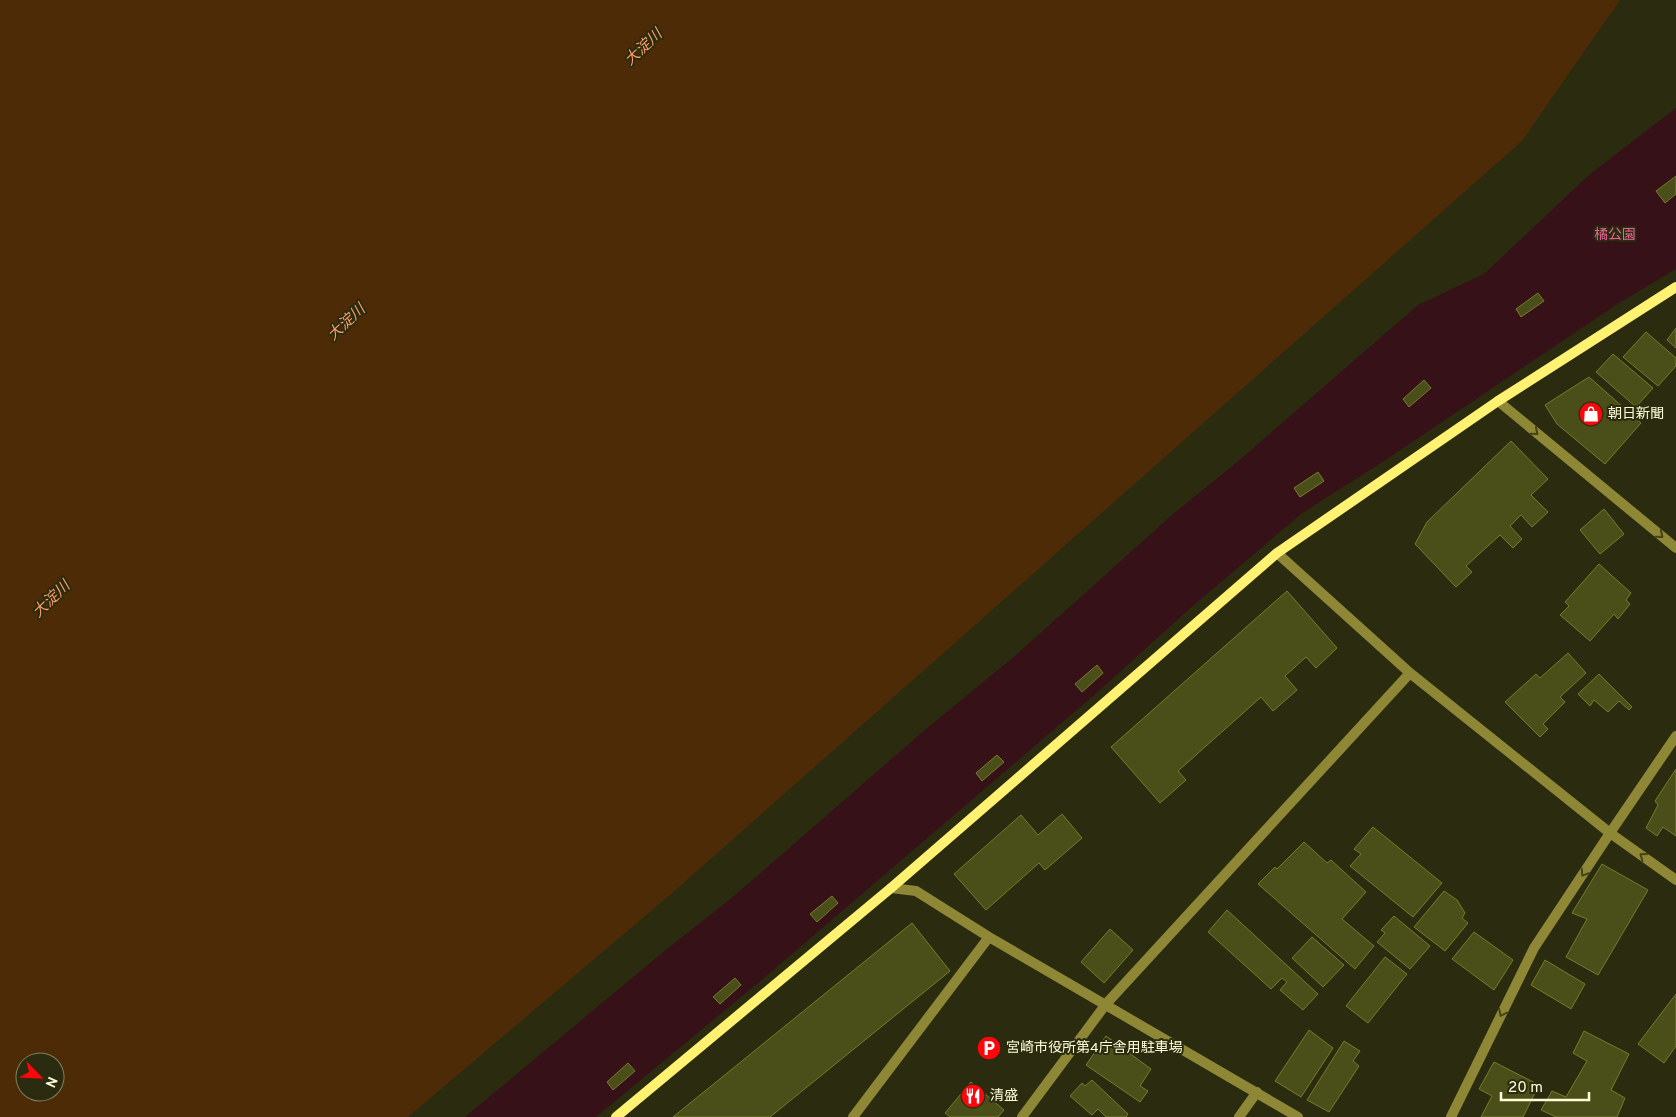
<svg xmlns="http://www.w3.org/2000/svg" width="1676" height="1117" font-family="Overpass,'Noto Sans JP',sans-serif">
	<rect width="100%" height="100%" fill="#2b2c0f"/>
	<path fill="#361117" d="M1676 108V269L1619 303 1384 461 1301 514 1187 611 1100 690 764 978 596 1117H465L662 953 734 896 926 729 1016 655 1173 514 1235 464 1418 305 1484 274 1589 175Z"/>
	<path fill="#4d2b06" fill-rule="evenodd" d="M0 0H1620L1522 141 671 894 408 1117H0ZM25 1062H55V1092H25Z"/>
	<path fill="#4a4e19" stroke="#767c2a" d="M1676 176V194L1665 203 1656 191Z
		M1538 293 1544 301 1521 317 1516 309Z
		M1676 328V348L1667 340Z
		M1646 332 1676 358V366L1658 386 1623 357Z
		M1613 354 1653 388 1636 407 1596 372Z
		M1589 377 1641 423 1605 464 1557 424 1545 405Z
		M1424 380 1431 388 1409 407 1403 399Z
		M1511 441 1548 479 1531 495 1548 512 1532 527 1521 515 1510 526 1522 539 1513 548 1500 535 1466 566 1472 572 1456 587 1415 544 1427 522Z
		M1318 472 1324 481 1300 497 1294 488Z
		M1604 509 1624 534 1600 554 1580 530Z
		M1599 564 1631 593 1626 600 1630 604 1618 619 1614 614 1590 641 1560 615 1569 606 1565 602Z
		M1287 591 1337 648 1316 668 1306 657 1285 676 1297 690 1273 711 1261 697 1178 771 1186 780 1160 803 1111 747Z
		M1568 653 1586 673 1560 697 1565 702 1543 724 1548 729 1540 737 1505 702 1536 674 1540 678Z
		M1097 665 1103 673 1082 692 1075 684Z
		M1599 674 1632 707 1629 710 1619 701 1608 712 1594 700 1590 706 1578 694Z
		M997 755 1004 762 982 781 976 773Z
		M1676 769V836L1663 827 1657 836 1646 828 1658 805 1655 801Z
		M1062 814 1082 838 1045 870 1039 863 986 910 954 874 1021 815 1038 835Z
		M1373 827 1442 883 1413 917 1350 866 1361 854 1354 849Z
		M1304 842 1327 863 1331 860 1366 892 1342 919 1374 946 1355 969 1258 884 1275 867 1277 869Z
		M1602 864 1648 890 1598 975 1566 957 1587 919 1572 913Z
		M1444 891 1457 900 1465 913 1462 918 1468 923 1445 951 1414 927Z
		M832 896 838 903 817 922 810 914Z
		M1227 910 1318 994 1303 1010 1280 990 1287 982 1282 978 1271 989 1208 932Z
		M1394 916 1430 946 1410 969 1377 942 1385 933 1381 930Z
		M912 923 950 971 770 1117H673Z
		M1110 929 1133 950 1104 983 1081 962Z
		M1474 932 1513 960 1494 990 1452 959Z
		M1312 937 1344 965 1323 987 1292 958Z
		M1385 957 1407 974 1368 1023 1346 1006Z
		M1545 960 1585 984 1571 1009 1531 985Z
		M735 978 741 985 720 1004 713 997Z
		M1676 994V1046L1664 1063 1638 1044Z
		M1309 1030 1333 1048 1301 1097 1275 1081Z
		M1584 1031 1629 1054 1611 1090 1625 1098 1617 1117H1556L1541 1110 1552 1091 1566 1097 1587 1061 1573 1053Z
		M1106 1036 1151 1069 1140 1086 1148 1091 1140 1102 1086 1065Z
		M1344 1041 1360 1051 1353 1061 1359 1066 1329 1112 1307 1100Z
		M1494 1062 1539 1085 1523 1117H1481L1492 1096 1479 1089Z
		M628 1063 635 1071 613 1090 607 1082Z
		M1092 1080 1128 1114 1126 1117H1106L1098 1109 1092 1115 1070 1096 1082 1083 1085 1086Z
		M971 1082 1004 1110 998 1117H950L945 1113Z"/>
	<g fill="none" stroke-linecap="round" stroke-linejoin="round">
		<path stroke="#8e8736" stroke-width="10" d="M1451 1117 1534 948 1610 833"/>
		<path stroke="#8e8736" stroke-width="10" d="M1498 401 1676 548
			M1277 553 1410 673 1610 833 1676 880
			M1610 833 1676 736
			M891 888 916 891 989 937 1298 1117
			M853 1117 989 937
			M1022 1117 1106 1004 1410 673
			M1239 1117 1257 1092"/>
		<path stroke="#fff171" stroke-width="10" d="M616 1117 891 888 1277 553 1498 401 1676 287"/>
	</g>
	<defs><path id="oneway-chevron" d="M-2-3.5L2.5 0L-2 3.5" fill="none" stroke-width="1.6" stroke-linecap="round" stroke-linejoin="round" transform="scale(1.25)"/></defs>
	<g stroke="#444319">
		<use href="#oneway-chevron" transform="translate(1535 432) rotate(40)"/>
		<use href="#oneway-chevron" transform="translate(1660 535) rotate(40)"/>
		<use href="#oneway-chevron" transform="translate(1643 856) rotate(-144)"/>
		<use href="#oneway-chevron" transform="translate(1584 873) rotate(123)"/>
		<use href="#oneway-chevron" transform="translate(1502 1013) rotate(116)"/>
	</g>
	<defs>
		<g id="shop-disc" transform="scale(1.25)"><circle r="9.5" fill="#ff060c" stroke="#2b2c0f"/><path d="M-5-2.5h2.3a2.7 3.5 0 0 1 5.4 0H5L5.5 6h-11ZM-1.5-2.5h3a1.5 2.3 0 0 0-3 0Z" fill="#fff"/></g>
		<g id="parking-disc" transform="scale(1.25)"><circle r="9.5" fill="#ff060c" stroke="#2b2c0f"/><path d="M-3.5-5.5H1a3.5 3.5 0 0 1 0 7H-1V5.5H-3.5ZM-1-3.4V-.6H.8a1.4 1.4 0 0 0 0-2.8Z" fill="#fff"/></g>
		<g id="restaurant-disc" transform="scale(1.25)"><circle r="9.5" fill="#ff060c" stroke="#2b2c0f"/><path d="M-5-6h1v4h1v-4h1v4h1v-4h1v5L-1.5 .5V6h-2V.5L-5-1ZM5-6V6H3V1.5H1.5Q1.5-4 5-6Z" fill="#fff"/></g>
	</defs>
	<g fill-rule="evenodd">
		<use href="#shop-disc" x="1591" y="414"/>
		<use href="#parking-disc" x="989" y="1048"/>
		<use href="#restaurant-disc" x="973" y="1096"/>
	</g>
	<g text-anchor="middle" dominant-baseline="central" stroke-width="4" stroke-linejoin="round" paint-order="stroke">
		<g font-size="14" fill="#eb6396" stroke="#2b2c0f">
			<text x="1615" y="235">橘公園</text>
		</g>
		<g font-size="14" fill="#ffffda" stroke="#2b2c0f" text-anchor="start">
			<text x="1608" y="414">朝日新聞</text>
			<text x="1006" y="1048">宮崎市役所第4庁舎用駐車場</text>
			<text x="990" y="1096">清盛</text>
		</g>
		<g font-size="15" font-style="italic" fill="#ff9b68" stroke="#2b2c0f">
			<text transform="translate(644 48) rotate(-43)">大淀川</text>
			<text transform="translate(347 323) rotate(-43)">大淀川</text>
			<text transform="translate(52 600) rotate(-44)">大淀川</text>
		</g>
	</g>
	<g transform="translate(40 1077) rotate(114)"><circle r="24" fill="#2b2c0f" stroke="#808060"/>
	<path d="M0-4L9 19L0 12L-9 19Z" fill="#ff060c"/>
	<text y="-8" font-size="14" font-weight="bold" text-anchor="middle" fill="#ffffda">N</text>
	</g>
	<path d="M1501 1092v8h88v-8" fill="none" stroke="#ffffda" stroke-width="2.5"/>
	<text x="1508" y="1092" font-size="15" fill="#ffffda" stroke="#2b2c0f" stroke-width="4" paint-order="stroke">20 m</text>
</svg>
